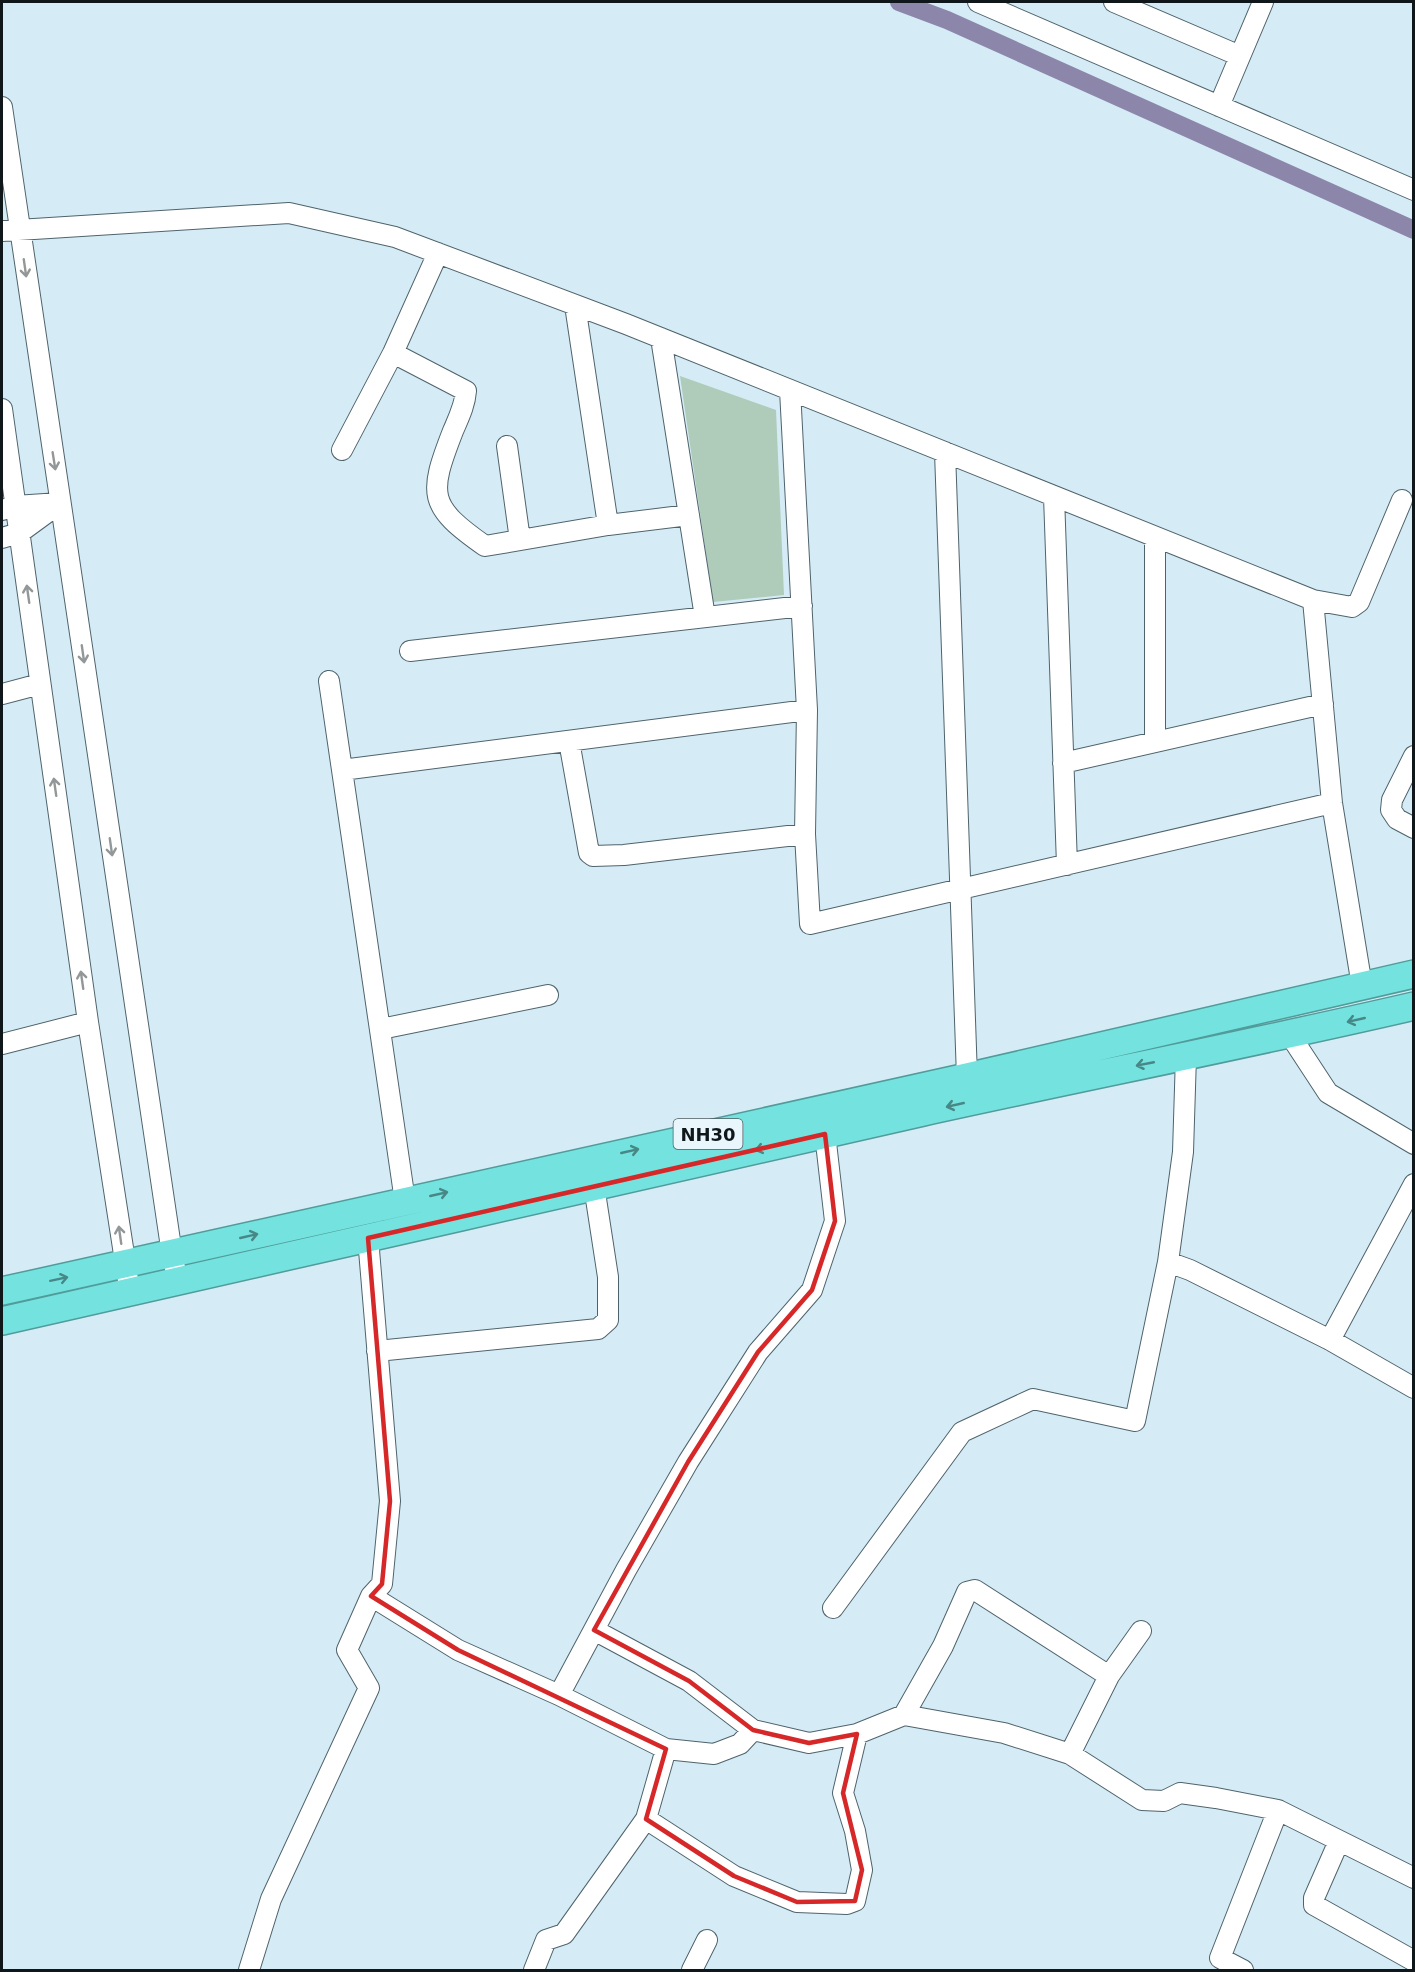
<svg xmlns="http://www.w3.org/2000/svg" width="1415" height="1972" font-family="'DejaVu Sans',sans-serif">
	<rect width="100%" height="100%" fill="#d5ecf6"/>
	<path fill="#afcbba" d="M680 376 776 410 784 595 713 602Z"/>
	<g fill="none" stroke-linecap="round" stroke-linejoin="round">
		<path stroke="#8c86aa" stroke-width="18" d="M899 2 947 20 1414 230"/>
		<g stroke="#4f636c" stroke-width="22">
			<path id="minor" d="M978 2 1414 190
				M1114 2 1240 56
				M1219 106 1263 2
				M2 107 172 1254 178 1282
				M2 231 289 213 395 237 626 324 1313 600 1352 607 1359 602 1402 500
				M575 305 608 525
				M661 338 705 617
				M393 353 438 253
				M790 390 807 710 805 834 810 924 1332 803
				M2 409 88 1022 130 1293
				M507 446 520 540
				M342 450 393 353 466 391C465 405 459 417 453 431 428 495 428 506 485 546L608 525 689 515
				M945 452 967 1077
				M1054 496 1067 865
				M2 510 15 506 60 503
				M2 538 19 533 60 503
				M1313 600 1332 803 1362 986
				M410 651 802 606
				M329 681 405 1201
				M2 694 40 684
				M569 741 589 853 593 856 624 855 805 834
				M1155 742V537
				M1414 756 1392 800 1391 810 1397 819 1414 828
				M1063 763 1323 704
				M342 770 807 710
				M381 1029 548 995
				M1290 1035 1328 1093 1414 1144
				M2 1044 88 1022
				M1168 1262 1190 1270 1330 1340 1414 1388
				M1330 1340 1414 1184
				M377 1351 598 1329 608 1320V1277L594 1186
				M371 1596 458 1650 559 1695 666 1749 714 1754 740 1744 753 1730
				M833 1608 962 1432 1033 1399 1135 1421 1168 1262 1183 1152 1186 1056
				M594 1630 689 1681 753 1730 809 1743 857 1734 904 1715 1004 1733 1070 1754 1142 1800 1164 1801 1180 1793 1216 1798 1278 1810
				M559 1695 626 1570 688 1462 758 1352 812 1290 835 1221 825 1134
				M904 1715 943 1646 967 1592 975 1590 1109 1676
				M1070 1754 1109 1676 1141 1631
				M646 1819 734 1876 797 1902 847 1904 855 1901 862 1870 855 1831 843 1793 857 1734
				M1339 1841 1314 1898V1905L1414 1961
				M249 1970 271 1899 369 1688 347 1650 371 1596 382 1584 390 1501 368 1238
				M534 1970 546 1940 564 1934 646 1819 666 1749
				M692 1970 707 1940
				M1243 1970 1220 1958 1278 1810 1414 1878"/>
		</g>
		<g stroke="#519b9a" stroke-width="30">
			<path id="highway" d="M2 1291 967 1077 1414 974
				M2 1321C309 1252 616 1181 923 1112 1086 1076 1250 1044 1414 1006"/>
		</g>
		<use href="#minor" stroke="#fff" stroke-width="20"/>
		<use href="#highway" stroke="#74e2de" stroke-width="27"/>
	</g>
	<defs><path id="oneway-shaft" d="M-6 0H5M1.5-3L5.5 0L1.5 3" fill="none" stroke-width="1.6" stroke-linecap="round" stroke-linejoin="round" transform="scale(1.5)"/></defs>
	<g stroke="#939798">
		<use href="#oneway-shaft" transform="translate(25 268) rotate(82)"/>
		<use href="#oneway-shaft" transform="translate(54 461) rotate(81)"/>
		<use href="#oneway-shaft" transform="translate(28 594) rotate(-98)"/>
		<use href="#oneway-shaft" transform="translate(83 654) rotate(82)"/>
		<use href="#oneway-shaft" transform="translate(55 787) rotate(-98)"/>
		<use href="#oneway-shaft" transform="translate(111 847) rotate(82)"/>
		<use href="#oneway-shaft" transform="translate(82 980) rotate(-98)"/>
		<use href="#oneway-shaft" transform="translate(120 1235) rotate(-98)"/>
	</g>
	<g stroke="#478786">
		<use href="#oneway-shaft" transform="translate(1356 1020) rotate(167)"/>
		<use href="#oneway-shaft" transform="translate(1145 1064) rotate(169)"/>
		<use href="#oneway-shaft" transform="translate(955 1105) rotate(167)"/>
		<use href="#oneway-shaft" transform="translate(764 1148) rotate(167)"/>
		<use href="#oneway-shaft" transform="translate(630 1151) rotate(-13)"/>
		<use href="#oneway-shaft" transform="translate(439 1194) rotate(-13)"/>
		<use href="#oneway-shaft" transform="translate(249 1236) rotate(-13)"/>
		<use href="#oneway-shaft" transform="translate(59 1279) rotate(-12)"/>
	</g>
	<path fill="none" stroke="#d62828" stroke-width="4.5" stroke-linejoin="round" d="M825 1134 835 1221 812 1290 758 1352 688 1462 594 1630 689 1681 753 1730 809 1743 857 1734 843 1793 862 1870 855 1901 797 1902 734 1876 646 1819 666 1749 458 1650 371 1596 382 1584 390 1501 368 1238Z"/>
	<g text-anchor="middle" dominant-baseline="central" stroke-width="6" stroke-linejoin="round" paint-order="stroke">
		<rect fill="#e9f7fd" stroke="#505a5f" stroke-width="1.5" x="673.5" y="1119" width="69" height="30" rx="4.5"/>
		<g font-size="18" font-weight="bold" fill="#0f171b">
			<text x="708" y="1134">NH30</text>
		</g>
	</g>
	<rect width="1415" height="1972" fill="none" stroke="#0f171b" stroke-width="6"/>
</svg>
